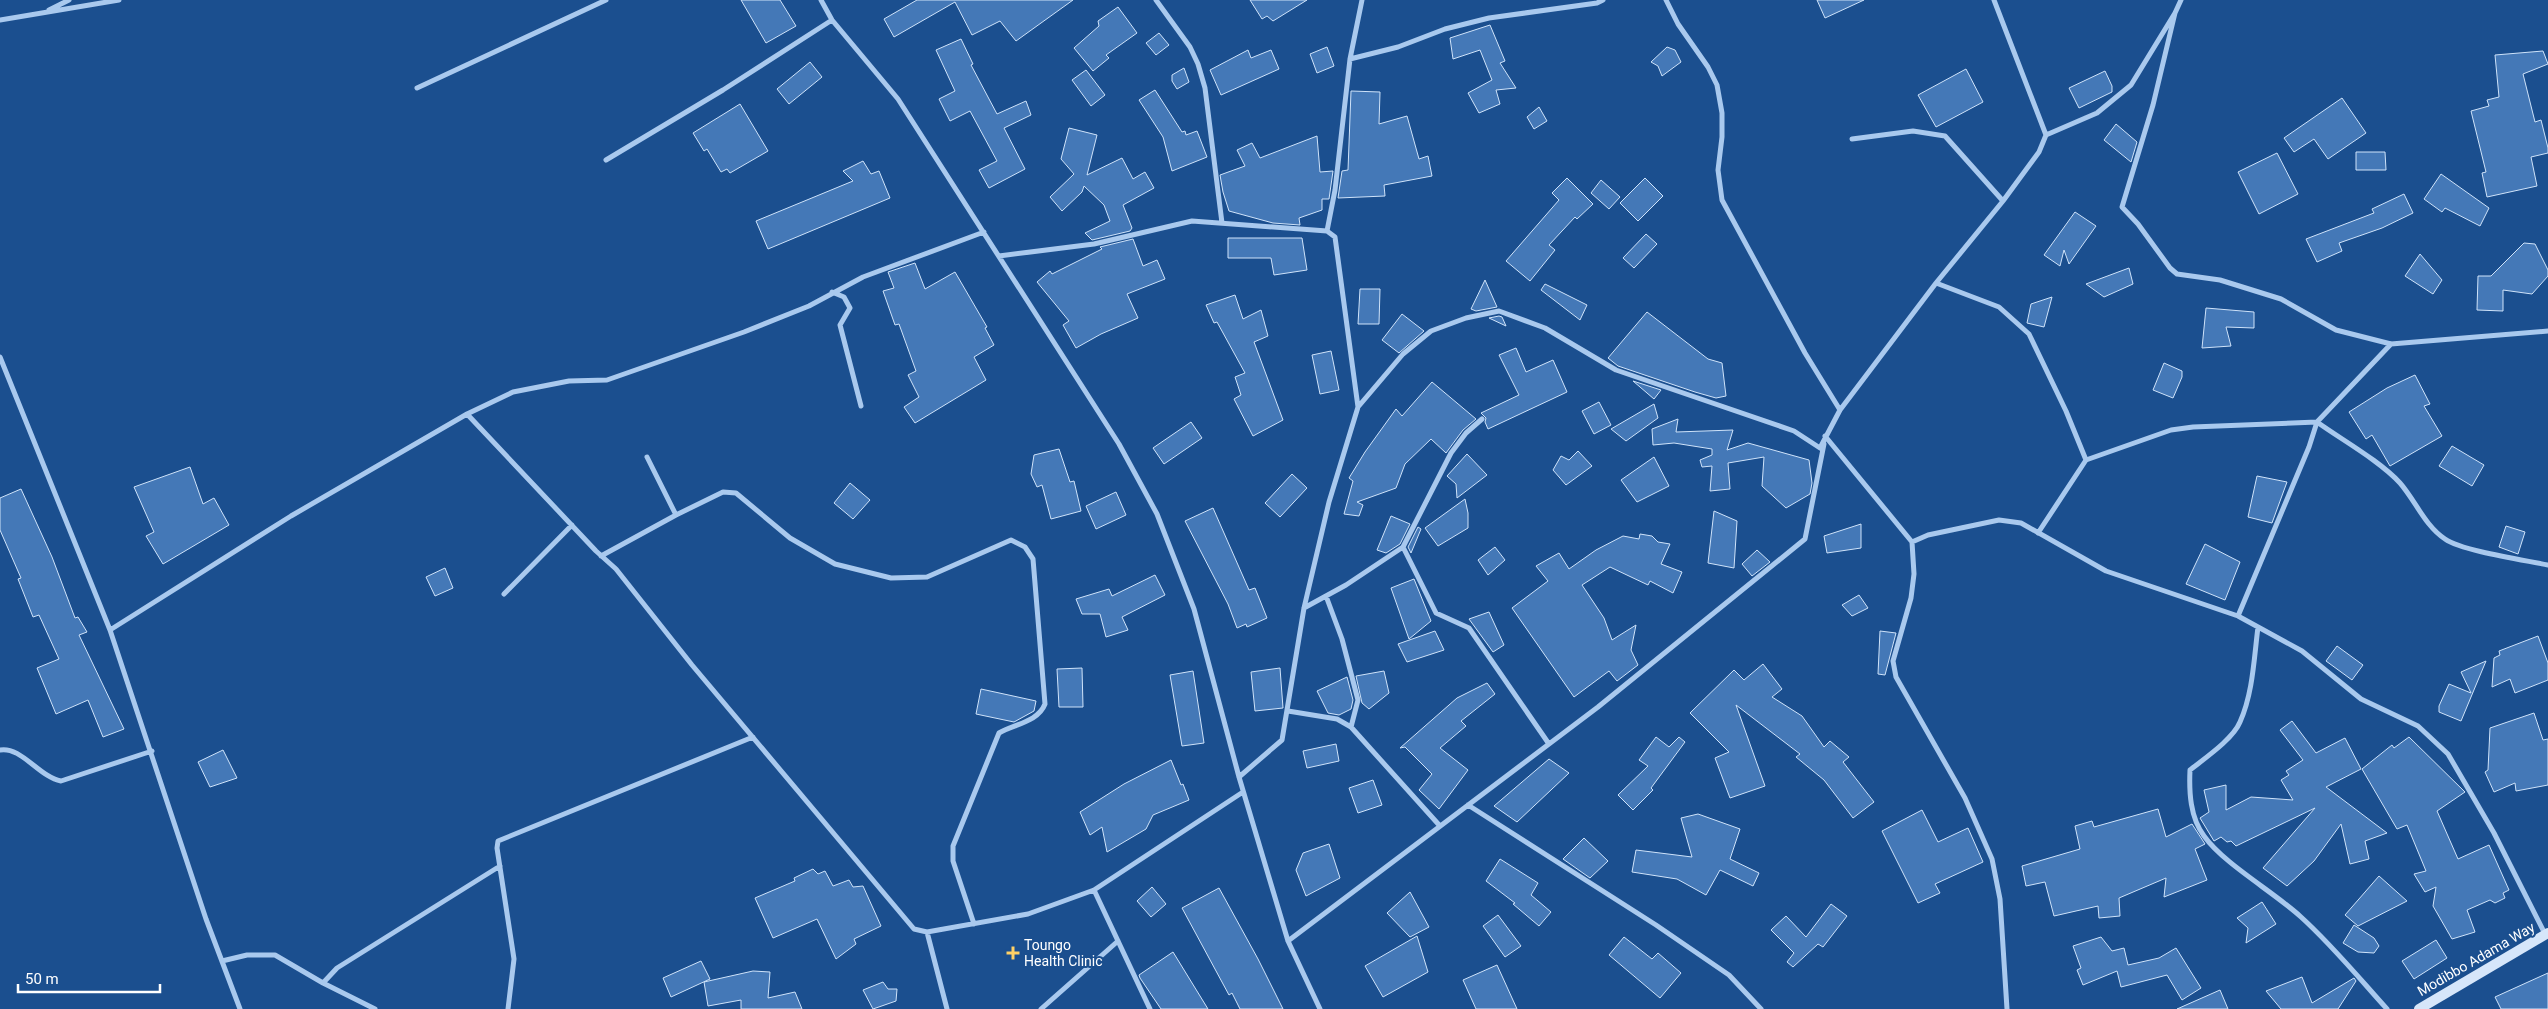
<svg xmlns="http://www.w3.org/2000/svg" width="2548" height="1009" font-family="Roboto,sans-serif">
	<rect width="100%" height="100%" fill="#1b4f8f"/>
	<path fill="#4478b7" stroke="#cfe3fa" d="M741 0H780L796 26 766 43Z
		M917 0H1073L1016 41 1000 21 972 35 955 2 894 37 884 19Z
		M1250 0H1307L1273 21 1267 16 1262 19Z
		M1817 0H1864L1825 18Z
		M1118 7 1137 33 1106 55 1109 58 1093 71 1074 48 1099 26 1098 21Z
		M1490 25 1505 61 1500 63 1516 88 1496 90 1500 104 1479 113 1468 93 1492 80 1480 50 1453 59 1450 38Z
		M1159 33 1169 45 1156 55 1146 43Z
		M961 39 973 64 971 65 997 114 1026 101 1031 115 1004 128 1025 169 989 188 979 170 997 161 970 111 950 121 939 99 955 91 936 50Z
		M1327 47 1334 66 1317 73 1310 54Z
		M1667 47 1675 50 1681 62 1662 76 1658 66 1651 62Z
		M1248 50 1251 58 1271 50 1279 69 1221 95 1210 70Z
		M2543 51 2548 64 2523 74 2535 122 2541 120 2548 148V153L2531 157 2537 186 2487 197 2482 173 2486 172 2471 111 2489 106 2487 100 2499 97 2495 55Z
		M810 62 822 77 789 104 777 89Z
		M1184 68 1189 82 1177 89 1172 81V75Z
		M1966 69 1983 102 1936 127 1918 95Z
		M1086 70 1105 95 1091 106 1072 80Z
		M2105 71 2112 86V92L2079 108 2069 88Z
		M1155 90 1182 132 1185 131 1186 135 1197 131 1207 157 1172 171 1163 137 1139 100Z
		M1351 91 1380 92 1379 124 1407 116 1419 159 1428 156 1432 176 1384 185 1385 196 1338 198 1342 171 1348 170Z
		M2342 98 2366 133 2328 159 2314 139 2294 152 2284 138Z
		M740 104 768 151 730 173 727 169 721 172 707 149 704 151 693 133Z
		M1539 107 1547 121 1534 129 1527 117Z
		M2116 124 2137 142 2131 162 2104 140Z
		M1069 128 1097 135 1087 175 1122 158 1133 179 1145 172 1154 188 1123 205 1132 228 1130 231 1092 240 1085 233 1110 221 1104 205 1084 186 1082 192 1062 211 1050 197 1074 174 1061 159Z
		M1317 136 1320 172 1333 171 1329 199H1322V210L1299 218 1300 225 1273 223 1229 211 1223 192 1220 175 1245 166 1237 150 1252 143 1260 158Z
		M2356 152H2385L2386 170H2356Z
		M2277 153 2298 194 2259 214 2238 172Z
		M863 161 871 174 879 171 890 198 768 249 756 221 853 181 843 171Z
		M2441 174 2489 208 2480 226 2445 208 2442 212 2424 199Z
		M1567 178 1593 204 1577 219 1575 217 1549 245 1555 250 1530 281 1506 261 1559 200 1552 193Z
		M1645 178 1663 196 1638 221 1620 203Z
		M1601 180 1620 197 1609 209 1591 193Z
		M2404 194 2413 213 2382 228 2339 243 2342 251 2317 262 2306 239 2374 213 2372 209Z
		M2075 212 2096 226 2069 264 2064 250 2060 266 2044 255Z
		M1646 234 1657 244 1634 268 1623 258Z
		M1228 238H1302L1307 270 1274 275 1271 258H1228Z
		M1133 239 1143 266 1157 260 1165 279 1127 294 1138 318 1101 334 1076 348 1063 325 1069 321 1037 282 1050 271 1052 274 1102 249 1100 247Z
		M2524 243 2535 244 2548 270V276L2532 294 2503 290V311L2477 310 2478 276H2491Z
		M2420 254 2442 280 2433 294 2405 276Z
		M915 263 925 289 955 272 987 327 985 328 994 345 974 357 986 380 915 423 904 407 919 397 908 375 916 371 899 324 895 325 883 291 894 288 888 272Z
		M2129 268 2133 284 2104 297 2086 284Z
		M1485 280 1497 307 1476 311 1471 309Z
		M1545 284 1587 305 1580 320 1541 290Z
		M1360 289H1380L1379 324H1358Z
		M1235 295 1243 319 1261 310 1268 336 1254 342 1283 420 1253 436 1234 399 1241 395 1235 377 1245 373 1217 322 1214 323 1206 305Z
		M2052 297 2044 327 2027 323 2031 304Z
		M2206 308 2254 312V328L2226 327 2231 346 2202 348Z
		M1647 312 1708 359 1722 363 1726 396 1716 398 1695 392 1618 366 1608 358Z
		M1402 314 1424 331 1399 353 1382 340Z
		M1499 316 1502 317 1506 326 1489 318Z
		M1516 348 1526 372 1553 360 1567 392 1488 429 1485 422 1486 418 1481 413 1519 395 1499 355Z
		M1331 351 1339 390 1320 394 1312 355Z
		M2164 363 2182 371V377L2173 398 2153 390Z
		M2415 375 2430 404 2424 406 2442 436 2390 466 2372 435 2366 439 2349 412 2387 388Z
		M1633 381 1661 390 1654 399Z
		M1432 382 1476 419 1463 430 1446 453 1431 439 1405 464 1396 488 1357 502 1363 505 1359 516 1344 514 1353 481 1349 478 1365 452 1396 409 1402 416Z
		M1599 402 1611 425 1594 434 1582 411Z
		M1654 404 1658 418 1626 441 1611 429Z
		M1678 419 1676 432 1733 430 1727 450 1748 443 1809 460 1812 483 1810 494 1786 508 1762 486 1764 457 1728 463 1730 489 1710 491 1712 466 1702 467 1700 460 1712 455V449L1674 443 1653 445 1652 429Z
		M1191 422 1202 438 1164 464 1153 448Z
		M2452 446 2484 465 2472 486 2439 466Z
		M1059 449 1070 482 1074 481 1081 511 1051 519 1042 485 1037 487 1031 474 1034 455Z
		M1578 451 1592 466 1566 485 1553 470 1561 456 1569 460Z
		M1467 454 1487 475 1457 498 1456 484 1447 476Z
		M1654 457 1669 486 1637 502 1621 480Z
		M190 467 203 504 214 498 229 525 163 564 146 536 154 532 134 487Z
		M1292 474 1307 488 1280 517 1265 503Z
		M2257 476 2287 482 2272 523 2248 517Z
		M850 483 870 500 853 519 834 503Z
		M21 489 52 557 75 618 78 617 87 632 79 635 124 729 103 737 88 700 56 714 37 668 59 659 39 615 33 617 18 579 21 578 0 530V498Z
		M1116 492 1126 515 1096 529 1086 506Z
		M1465 499 1468 513V528L1438 546 1425 528Z
		M1213 508 1249 590 1255 588 1267 618 1247 627 1246 624 1237 628 1228 604 1185 521Z
		M1714 511 1737 521 1734 568 1708 563Z
		M1391 516 1410 524 1400 544 1386 553 1377 550Z
		M1861 524V548L1827 553 1824 536Z
		M2506 526 2525 532 2518 554 2499 547Z
		M1418 527 1421 529 1411 553 1408 547Z
		M1640 534 1652 536 1658 542 1670 544 1661 564 1682 572 1673 593 1650 581 1648 585 1610 567 1582 585 1604 618 1612 640 1636 625 1631 650 1638 665 1617 681 1609 671 1574 697 1512 608 1548 581 1536 566 1559 553 1569 569 1596 550 1623 536 1639 539Z
		M2205 544 2240 562 2225 600 2186 584Z
		M1495 547 1505 560 1488 575 1478 560Z
		M1757 550 1770 562 1752 576 1742 564Z
		M445 568 453 588 435 596 426 577Z
		M1155 575 1165 595 1122 617 1128 630 1106 637 1100 614H1082L1076 599 1109 589 1112 596Z
		M1414 579 1431 621 1409 639 1391 588Z
		M1859 595 1868 608 1852 616 1842 605Z
		M1489 612 1504 645 1493 652 1469 619Z
		M1435 631 1444 650 1407 662 1398 644Z
		M1880 631 1896 633 1885 675 1878 674Z
		M2538 636 2548 663V680L2515 693 2510 679 2492 687 2494 658 2500 655 2499 651Z
		M2337 646 2363 665 2352 680 2326 661Z
		M2486 661 2461 721 2439 712V706L2449 684 2471 693 2461 672Z
		M1763 664 1782 689 1772 697 1802 716 1824 747 1830 741 1849 757 1843 762 1874 802 1853 818 1824 780 1796 757 1800 754 1736 705 1765 786 1730 798 1715 758 1729 752 1690 713 1734 670 1744 680Z
		M1082 668 1083 707H1059L1057 669Z
		M1280 668 1283 708 1255 711 1251 672Z
		M1193 671 1204 743 1182 746 1170 675Z
		M1384 671 1389 693 1369 709 1362 703 1356 676Z
		M1347 677 1353 700 1351 709 1339 715 1328 713 1317 691Z
		M1487 683 1495 694 1461 721 1466 726 1440 748 1468 770 1439 809 1419 790 1432 774 1405 747 1400 748 1457 698Z
		M981 689 1036 701 1034 711 1014 722 976 714Z
		M2534 713 2543 740 2548 739V785L2516 791 2515 783 2494 792 2485 772 2488 770 2490 728Z
		M2292 721 2316 753 2345 738 2361 769 2326 787 2387 833 2365 841 2369 859 2350 864 2341 824 2314 861 2287 886 2263 868 2315 808 2236 846 2231 841 2227 842 2221 837 2214 841 2200 818 2209 812 2204 790 2226 785V810L2251 797 2293 800 2281 780 2289 775 2286 771 2303 760 2280 730Z
		M1656 737 1669 747 1679 737 1685 742 1651 788 1653 790 1633 810 1618 795 1648 766 1639 760Z
		M2409 737 2465 792 2437 811 2458 859 2489 845 2509 890 2503 893 2505 898 2495 903 2490 900 2467 910 2475 932 2452 939 2433 906 2436 887 2425 892 2414 874 2426 871 2407 825 2397 829 2362 769 2392 745 2394 748Z
		M1336 744 1339 761 1307 768 1303 751Z
		M223 750 237 778 210 787 198 762Z
		M1549 759 1569 773 1517 822 1494 806Z
		M1171 760 1181 785 1183 784 1189 800 1153 815 1146 829 1107 852 1102 827 1090 835 1080 812 1124 784Z
		M1373 780 1382 805 1358 813 1349 788Z
		M2158 809 2166 837 2192 824 2205 844 2195 849 2207 880 2164 897 2166 878 2119 898 2120 916 2099 918 2098 906 2054 916 2045 882 2026 886 2022 866 2080 849 2075 826 2092 821 2094 827Z
		M1922 810 1938 842 1968 828 1983 862 1935 884 1940 893 1918 903 1882 831Z
		M1698 814 1740 829 1730 859 1759 873 1753 886 1720 870 1706 895 1677 879 1632 872 1636 850 1692 857 1681 818Z
		M1584 838 1608 861 1590 878 1563 859Z
		M1329 844 1340 878 1306 896 1296 870 1303 853Z
		M1500 859 1538 883 1531 895 1551 912 1539 926 1513 904 1515 903 1486 881Z
		M813 869 818 874 825 871 833 886 849 880 853 887 863 886 881 926 854 939 856 944 836 959 817 919 773 938 755 898 795 881 794 878Z
		M2379 876 2407 901 2358 926 2345 915Z
		M1152 887 1166 904 1151 917 1137 901Z
		M1219 888 1258 959 1283 1009H1240L1232 993 1229 995 1182 908Z
		M1410 892 1429 927 1410 937 1387 913Z
		M2262 902 2276 924 2246 943 2248 928 2237 918Z
		M1831 904 1847 916 1823 947 1818 944 1793 967 1787 962 1794 953 1771 930 1786 916 1806 937Z
		M1498 915 1521 946 1505 957 1483 926Z
		M2354 925 2374 938 2379 946 2374 953 2358 952 2343 943Z
		M1417 936 1428 972 1383 997 1365 966Z
		M1624 937 1652 959 1658 953 1681 973 1660 998 1609 955Z
		M2101 937 2112 951 2124 948 2128 965 2159 958 2176 948 2201 988 2182 1000 2167 975 2121 987 2117 971 2083 985 2077 970 2081 968 2073 946Z
		M2436 940 2447 958 2414 979 2402 961Z
		M1173 952 1208 1009H1161L1140 978 1139 975Z
		M701 961 710 979 671 997 663 978Z
		M1497 965 1517 1009H1476L1463 980Z
		M753 971 770 972 768 998 795 992 802 1009H741V1000L708 1006 704 982Z
		M2548 973V1009H2501L2495 997Z
		M2302 977 2312 1003 2354 978 2356 981 2338 1009H2281L2266 991Z
		M883 982 888 989H897L896 1001 873 1009 863 990Z
		M2220 990 2228 1009H2177Z"/>
	<g fill="none" stroke-linecap="round" stroke-linejoin="round">
		<path stroke="#a9c9ee" stroke-width="5" d="M821 0 832 20 898 99 1119 444 1157 514 1194 609 1239 777 1288 941 1320 1009
			M1156 0 1190 47 1198 64 1205 88 1222 223
			M1666 0 1678 24 1708 67 1717 85 1722 113V137L1718 170 1722 200 1805 353 1840 410
			M1994 0 2046 135
			M2181 0 2175 13 2153 105 2122 207 2138 224 2170 268 2177 274 2220 280 2281 299 2336 330 2391 344 2548 331
			M49 10 69 0
			M0 20 119 0
			M1350 59 1398 47 1445 29 1489 18 1597 3 1603 0
			M417 88 606 0
			M1852 139 1913 131 1945 136 2003 201
			M606 160 723 90 832 20
			M999 256 1094 244 1192 221 1327 231
			M1936 283 1999 307 2029 334 2066 411 2086 460
			M832 292 844 297 850 308 840 325 861 406
			M0 357 110 630 206 919 240 1009
			M1358 407 1335 237 1327 231 1335 190 1350 59 1362 0
			M467 414 596 551 616 569 692 665 914 929 927 932 1028 914 1094 890 1243 792
			M1825 436 1912 542 1914 574 1911 598 1893 661 1896 677 1965 798 1992 859 2000 899 2007 1009
			M676 515 723 492 736 493 790 538 835 564 891 578 927 577 1011 540 1025 547 1033 559 1045 704C1038 722 1014 724 999 733L953 846V861L974 924
			M2038 533 2086 460 2171 430 2193 427 2317 422 2391 344
			M1912 542 1928 535 1999 520 2021 523 2106 571 2238 616 2302 651 2361 699 2418 726 2448 754 2494 833 2545 934
			M1403 547 1436 613 1469 628 1549 744
			M601 556 676 515 647 457
			M504 594 572 525
			M1326 596 1342 639 1358 700 1351 727
			M1304 608 1346 585 1403 547 1451 453 1466 433 1482 419
			M2238 616 2309 447 2317 422C2342 440 2380 461 2400 483 2415 500 2425 526 2445 539 2462 551 2524 560 2548 565
			M2258 627C2254 658 2253 693 2240 722 2233 739 2205 758 2190 770 2189 792 2190 817 2204 836 2224 864 2274 892 2301 917 2332 945 2359 978 2387 1009
			M110 630 291 516 467 414 513 392 569 381 607 380 744 332 809 306 863 277 984 232
			M1288 711 1337 719 1351 727 1440 826
			M0 750C21 746 39 777 61 781L152 751
			M1239 777 1282 740 1304 608 1329 502 1358 407 1403 354 1431 331 1466 318 1499 311 1545 328 1616 370 1794 431 1820 448 1840 410 1936 283 2003 201 2039 152 2046 135 2097 113 2131 85 2175 13
			M1468 805 1656 925 1729 975 1761 1009
			M1094 890 1150 1009
			M927 932 947 1009
			M1288 941 1598 707 1805 539 1824 444
			M222 961 247 955H275L323 983 375 1009
			M323 983 337 968 500 866
			M508 1009 514 959 497 848 498 841 753 737
			M1041 1009 1118 941"/>
		<path stroke="#d6e6fa" stroke-width="10" d="M2419 1009 2548 933"/>
	</g>
	<path fill="#ffd166" stroke="#1b4f8f" stroke-width="2" d="M1010.5 945.5h5v5h5v5h-5v5h-5v-5h-5v-5h5z"/>
	<g text-anchor="middle" dominant-baseline="central" stroke-width="4" stroke-linejoin="round" paint-order="stroke">
		<g font-size="14" fill="#fff" stroke="#1b4f8f" text-anchor="start">
			<text x="1024" y="945">Toungo<tspan x="1024" dy="16">Health Clinic</tspan></text>
		</g>
		<g font-size="14" fill="#fff" stroke="#1b4f8f">
			<text transform="translate(2476 959) rotate(-30)">Modibbo Adama Way</text>
		</g>
	</g>
	<path d="M18 984v8h142v-8" fill="none" stroke="#ffffff" stroke-width="2.5"/>
	<text x="25" y="984" font-size="15" fill="#ffffff" stroke="#1b4f8f" stroke-width="4" paint-order="stroke">50 m</text>
</svg>
